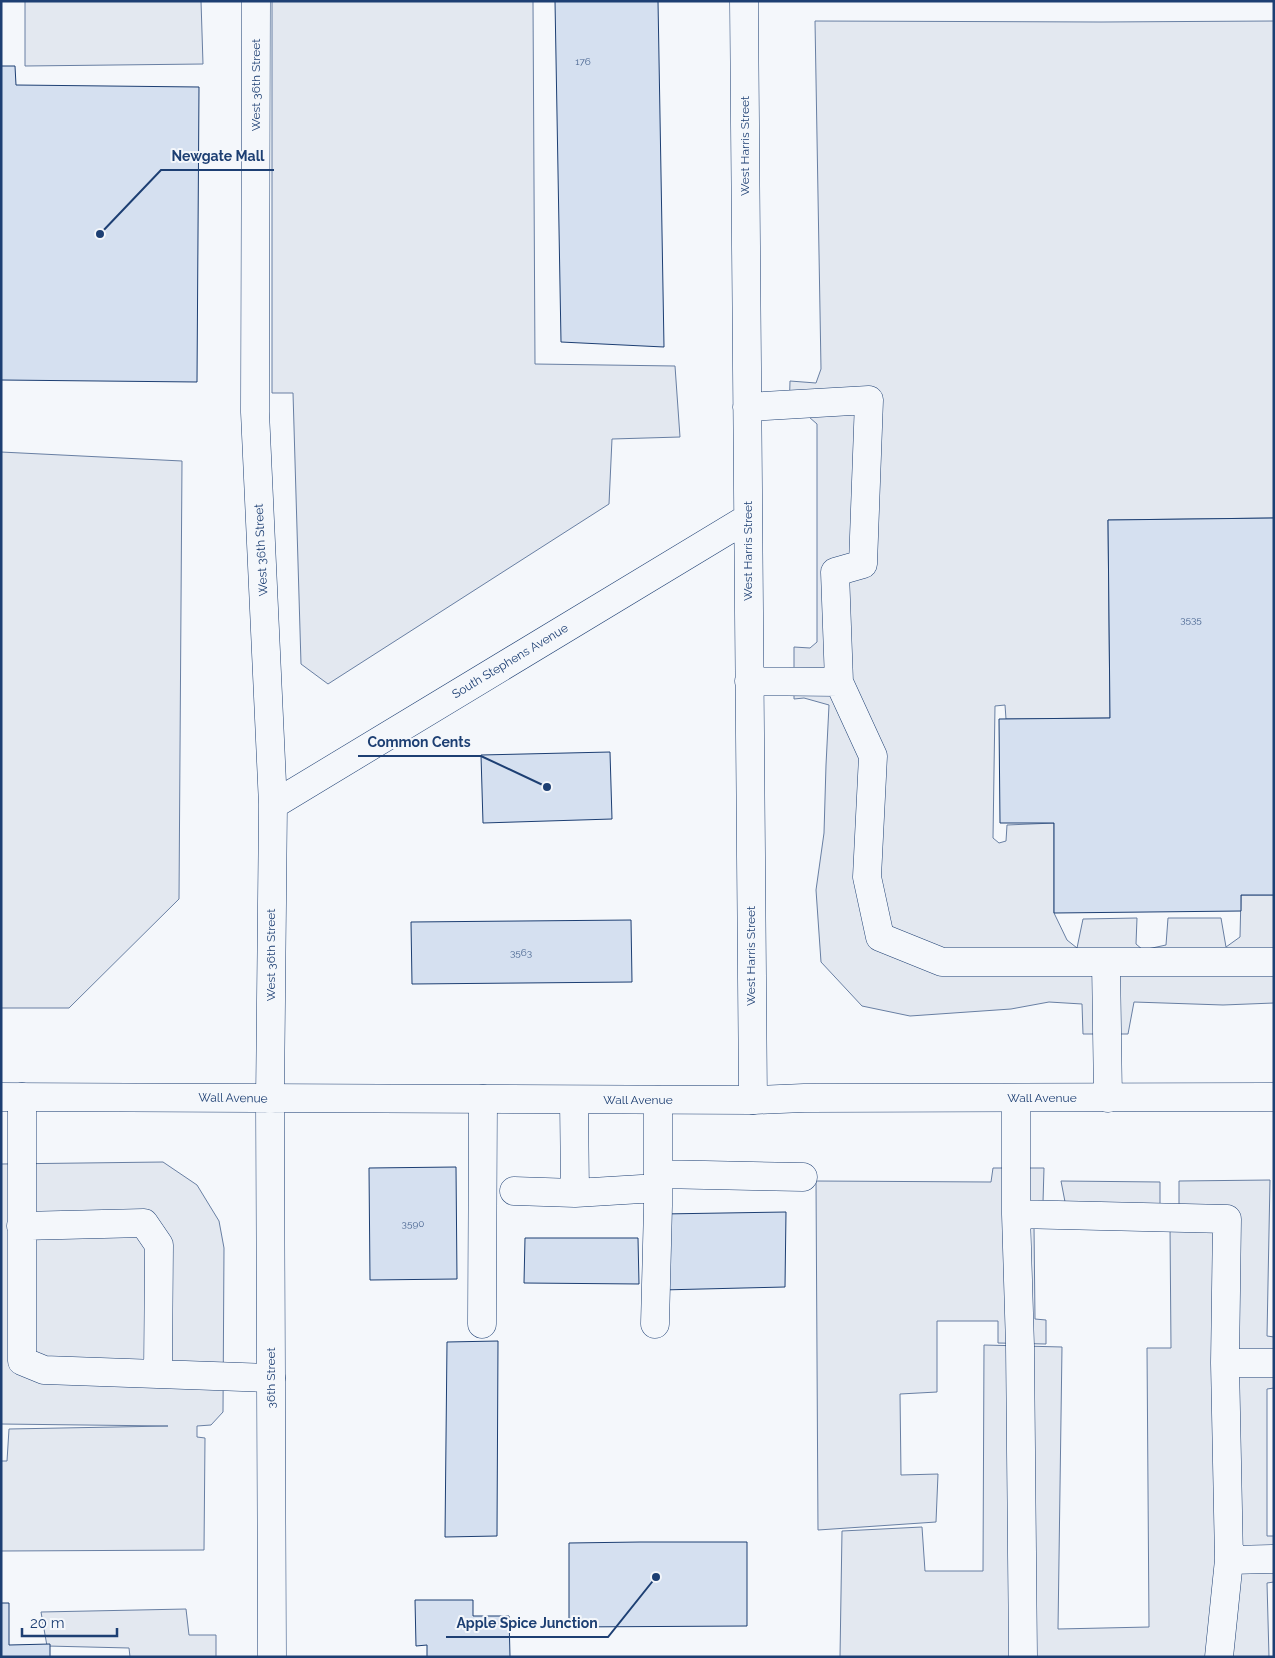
<svg xmlns="http://www.w3.org/2000/svg" width="1275" height="1658" font-family="Raleway,sans-serif">
	<rect width="100%" height="100%" fill="#f4f7fb"/>
	<path fill="#e3e8f0" stroke="#687fa3" d="M25 1H201L203 64 25 66Z
		M272 1H533L535 364 675 366 680 437 612 439 609 504 328 684 301 664 293 393H272Z
		M815 21 1101 22 1274 21V518L1108 520 1110 718 1006 719 1005 705 995 706 993 838 999 843 1006 841 1007 825 1054 823V913L1067 940 1077 948 1083 919 1137 918 1136 944 1143 950 1166 945 1168 918H1221L1226 947 1240 937 1241 895H1274V1003L1223 1005 1134 1002 1128 1034H1083L1082 1004 1049 1002 1011 1009 910 1016 862 1006 821 962 816 890 824 833 826 765 829 705 804 698 794 699V647L810 648 817 642V424L809 417 789 416 790 381 816 383 821 369Z
		M1 452 182 461 179 899 69 1008H1Z
		M163 1162 197 1185 219 1221 224 1248 223 1412 211 1425 197 1426V1437L205 1438 204 1550 1 1551V1461H7L9 1429 168 1426 1 1424V1164Z
		M993 1168H1044L1043 1202 1066 1207 1061 1181 1160 1182V1210L1179 1215V1181L1270 1180 1267 1336 1274 1337V1388L1267 1389V1536H1274V1582L1267 1583 1269 1657H840L842 1531 922 1527 925 1571H983L984 1345 1062 1347 1058 1629 1149 1627 1147 1348H1171L1170 1225 1034 1226 1035 1319 1046 1320V1344L998 1343V1321H937V1392L900 1394 901 1475 938 1474 936 1522 818 1530 816 1181 991 1182Z
		M186 1609 189 1635H216V1657H130L129 1648 47 1646 41 1612Z"/>
	<path fill="#d5e0f0" stroke="#1d3f73" d="M555 1H658L664 347 561 342Z
		M1 66H15L16 85 199 87 197 382 1 380Z
		M1274 518V895H1241V911L1054 913V823H1000L999 719 1110 718 1108 520Z
		M610 752 612 819 483 823 481 755Z
		M631 920 632 982 412 984 411 922Z
		M456 1167 457 1279 370 1280 369 1168Z
		M786 1212 785 1287 661 1290 662 1214Z
		M525 1238H638L639 1284 524 1283Z
		M498 1341 497 1536 445 1537 447 1342Z
		M640 1542H747V1626L569 1627V1543Z
		M415 1600H473V1616H509L510 1657H427V1645L416 1646Z
		M1 1603H9V1645L50 1644V1657H1Z"/>
	<g fill="none" stroke-linecap="round" stroke-linejoin="round">
		<g stroke="#1d3f73" stroke-width="29">
			<path id="minor" d="M256 1 255 412 273 805 270 1099
				M744 1 753 1100
				M747 407 869 400 863 564 835 572 839 682 873 756 867 877 880 937 942 962H1274
				M749 681 839 682
				M273 805 748 518
				M1106 962 1108 1098
				M22 1097V1361L44 1370 271 1378
				M1016 1098V1214L1227 1219 1225 1363H1274
				M658 1174 803 1177
				M514 1191 575 1193 574 1100
				M575 1193 658 1188
				M1016 1214 1020 1346 1023 1657
				M21 1226 144 1223 159 1245 158 1374
				M482 1324 483 1099
				M655 1324 658 1206V1100
				M1225 1363 1229 1560 1274 1559
				M1219 1657 1229 1560"/>
		</g>
		<g stroke="#1d3f73" stroke-width="29">
			<path id="major" d="M1 1097 753 1100 804 1098 1274 1097
				M270 1099 272 1657"/>
		</g>
		<use href="#minor" stroke="#f4f7fb" stroke-width="28"/>
		<use href="#major" stroke="#f4f7fb" stroke-width="28"/>
	</g>
	<g text-anchor="middle" dominant-baseline="central" stroke-width="4" stroke-linejoin="round" paint-order="stroke">
		<g font-size="10" fill="#4b6792">
			<text x="583" y="61">176</text>
			<text x="1191" y="619">3535</text>
			<text x="521" y="952">3563</text>
			<text x="413" y="1223">3590</text>
		</g>
		<g font-size="12" fill="#1d3f73" stroke="#f4f7fb">
			<text transform="translate(256 85) rotate(-90)">West 36th Street</text>
			<text transform="translate(745 146) rotate(-90)">West Harris Street</text>
			<text transform="translate(261 550) rotate(-93)">West 36th Street</text>
			<text transform="translate(748 551) rotate(-90)">West Harris Street</text>
			<text transform="translate(510 661) rotate(-31)">South Stephens Avenue</text>
			<text transform="translate(271 955) rotate(-90)">West 36th Street</text>
			<text transform="translate(751 956) rotate(-90)">West Harris Street</text>
			<text transform="translate(233 1098) rotate(1)">Wall Avenue</text>
			<text x="1042" y="1098">Wall Avenue</text>
			<text x="638" y="1100">Wall Avenue</text>
			<text transform="translate(271 1378) rotate(-90)">36th Street</text>
		</g>
	</g>
	<path fill="none" stroke="#1d3f73" stroke-width="2" d="M100 234L161 170H274M547 787L481 756H358M656 1577L608 1637H446"/>
	<g fill="#1d3f73" stroke="#f4f7fb" stroke-width="2">
		<circle cx="100" cy="234" r="5"/>
		<circle cx="547" cy="787" r="5"/>
		<circle cx="656" cy="1577" r="5"/>
	</g>
	<g font-size="14" text-anchor="middle" font-weight="bold" fill="#1d3f73" stroke="#f4f7fb" stroke-width="4" stroke-linejoin="round" paint-order="stroke">
		<text x="218" y="161">Newgate Mall</text>
		<text x="419" y="747">Common Cents</text>
		<text x="527" y="1628">Apple Spice Junction</text>
	</g>
	<rect width="1275" height="1658" fill="none" stroke="#1d3f73" stroke-width="5"/>
	<path d="M22 1628v8h95v-8" fill="none" stroke="#1d3f73" stroke-width="2.5"/>
	<text x="30" y="1628" font-size="15" fill="#1d3f73" stroke="#f4f7fb" stroke-width="4" paint-order="stroke">20 m</text>
</svg>
